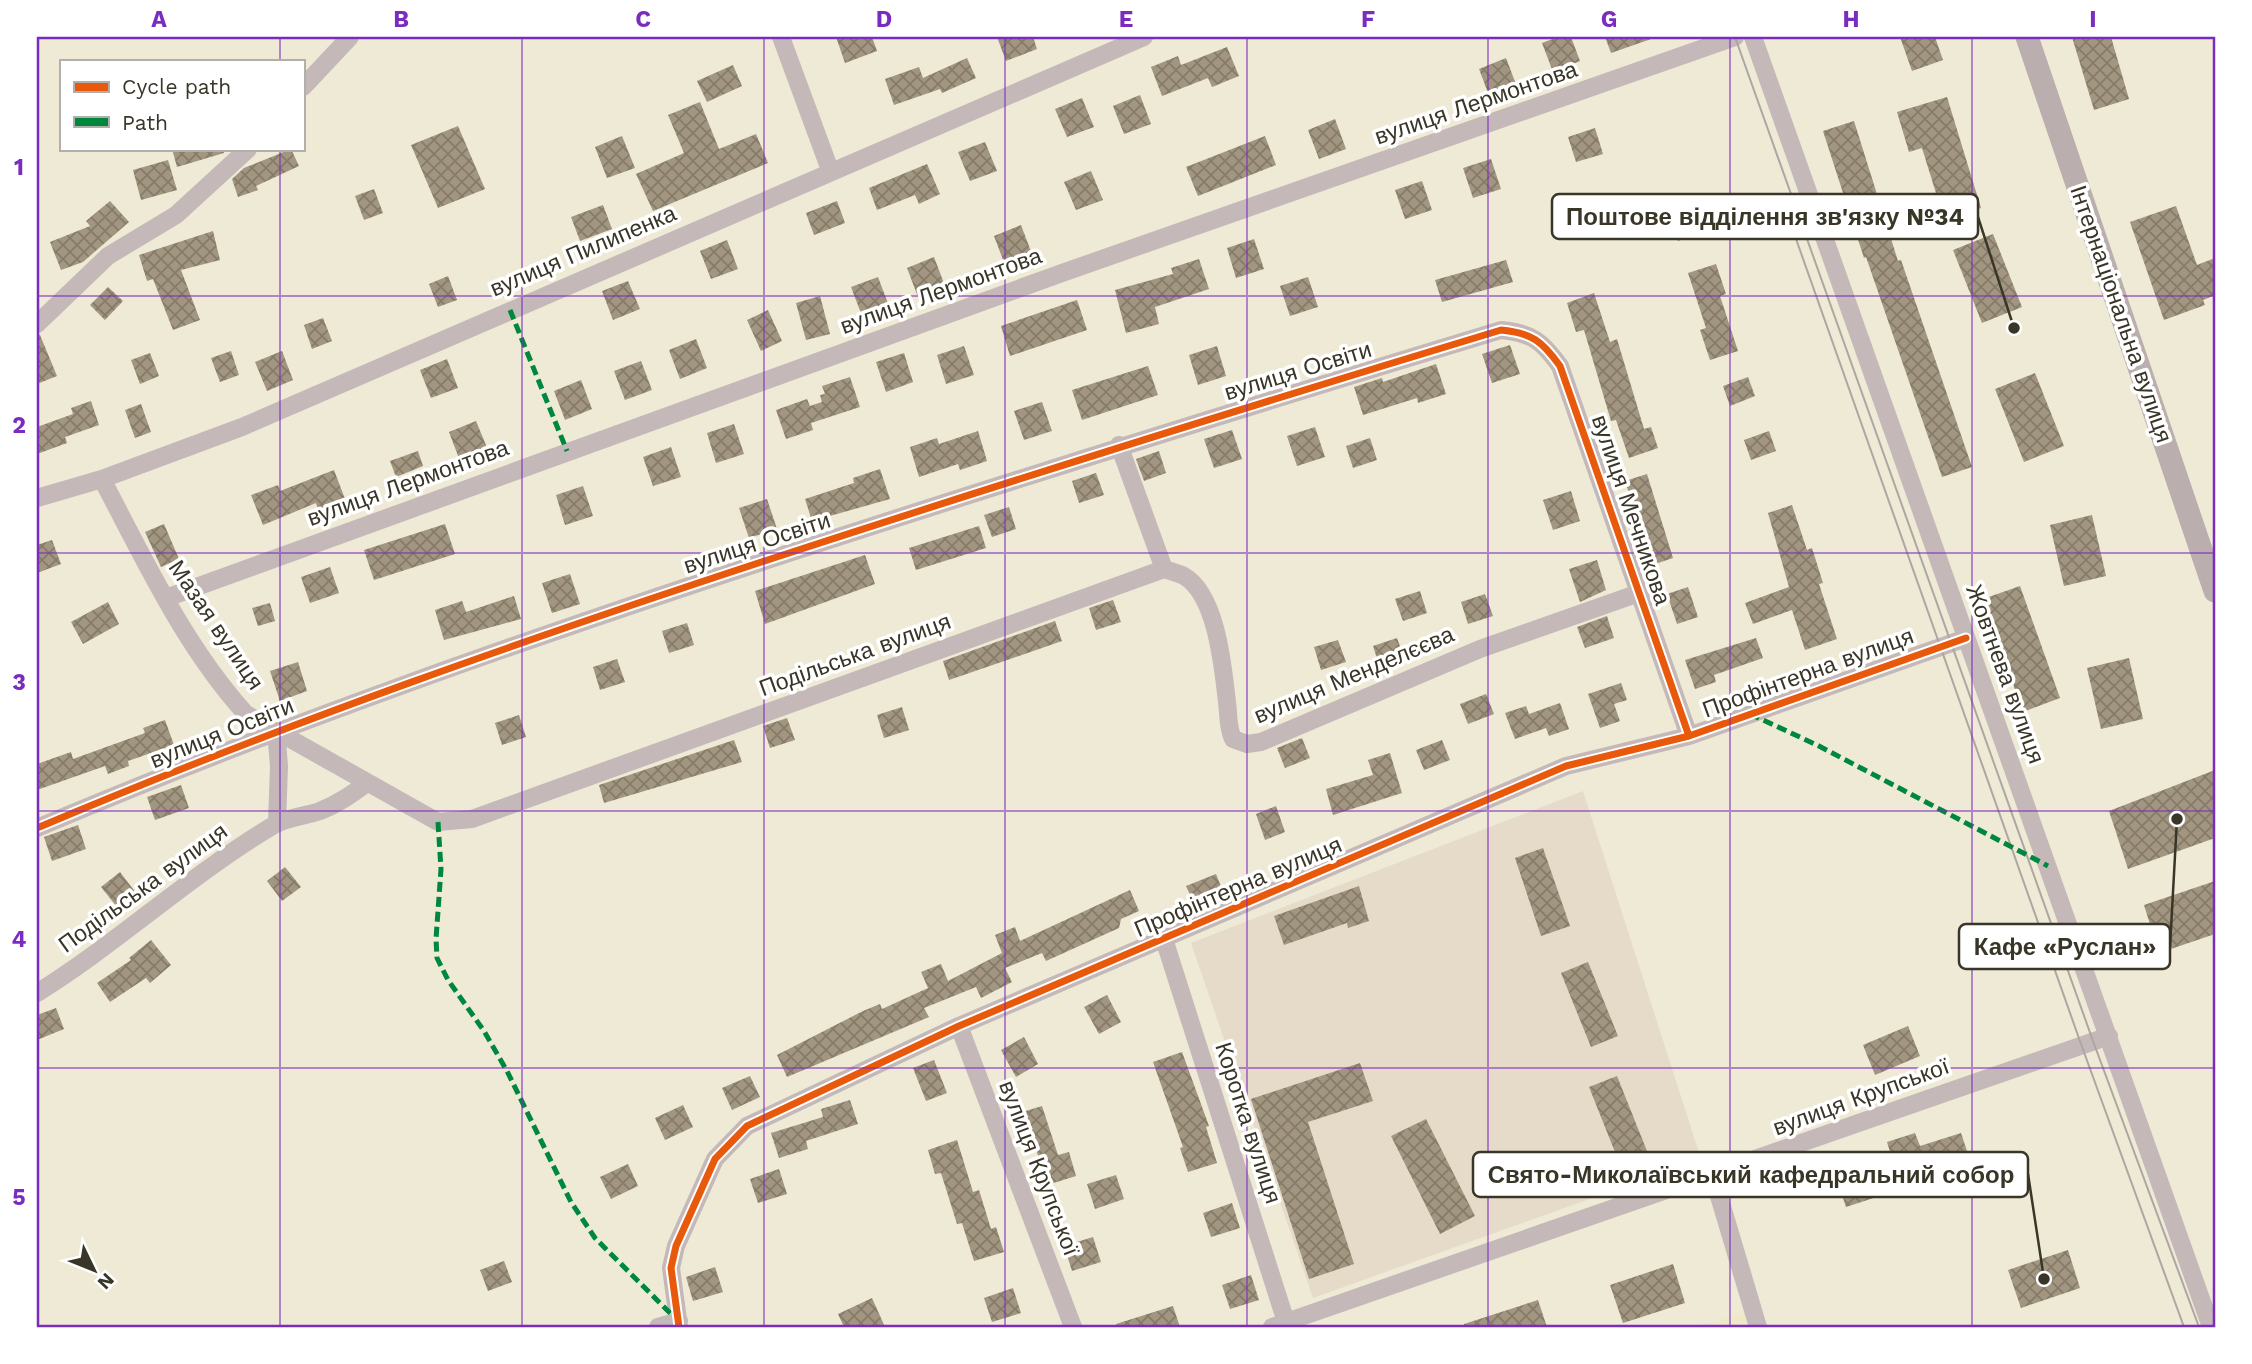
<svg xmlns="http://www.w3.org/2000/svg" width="2252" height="1364" font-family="'Work Sans',sans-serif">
	<defs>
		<pattern id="building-cross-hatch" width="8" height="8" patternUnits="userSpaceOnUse" patternTransform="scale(1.75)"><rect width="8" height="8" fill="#a29680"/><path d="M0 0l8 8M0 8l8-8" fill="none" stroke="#857b69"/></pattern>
	</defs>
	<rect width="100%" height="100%" fill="#eeead6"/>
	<path fill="#e6dbc9" d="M1583 791 1701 1159 1313 1298 1191 943Z"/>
	<path fill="#f0e9c8" d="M1747 1311 1752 1327H1697Z"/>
	<path fill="url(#building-cross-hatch)" d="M836 37H872L877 51 845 63Z
		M997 37H1033L1037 49 1006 61Z
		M1558 37H1571L1580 61 1553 72 1542 43Z
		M1605 37H1651V39L1611 53Z
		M1900 37H1935L1943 60 1912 71Z
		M2072 37H2111L2129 99 2094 110Z
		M1227 47 1239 76 1212 87 1208 78 1162 96 1151 67 1178 56 1181 65Z
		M967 58 976 78 942 93 940 89 894 105 885 79 919 67 923 78Z
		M1506 58 1517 87 1490 98 1479 69Z
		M733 65 742 86 707 102 697 81Z
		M1140 95 1151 124 1124 134 1113 106Z
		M1947 97 1981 208 1944 219 1922 148 1909 152 1897 112Z
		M1082 98 1094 127 1067 137 1055 109Z
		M700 102 719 149 756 134 768 163 653 211 636 174 684 153 668 115Z
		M1335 119 1346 149 1319 159 1308 130Z
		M1854 121 1898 261 1901 260 1972 467 1942 477 1866 257 1864 258 1823 131Z
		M458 126 485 189 438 208 411 145Z
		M1595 128 1603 154 1576 162 1568 137Z
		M622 136 635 168 607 178 595 147Z
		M1265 136 1276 165 1198 196 1186 167Z
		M985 142 997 171 970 181 958 152Z
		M172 149H223L224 153 177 167Z
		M291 149 299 166 256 186 258 190 238 197 232 179 244 168Z
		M1491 159 1501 189 1473 198 1463 168Z
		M168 160 177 190 141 200 133 170Z
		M927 164 940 194 919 204 915 195 877 210 869 188Z
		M1091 171 1103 200 1076 210 1064 182Z
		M1422 181 1432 210 1405 219 1395 190Z
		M374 189 383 213 364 220 355 196Z
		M110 201 129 222 83 262 61 270 50 242 90 226 86 221Z
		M837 201 845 223 814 235 806 213Z
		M1696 202 1705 232 1678 241 1668 211Z
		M603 205 612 229 580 241 571 217Z
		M2176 206 2197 265 2215 258V295L2203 300 2205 305 2164 320 2130 222Z
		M1021 225 1032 254 1005 265 994 236Z
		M213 231 220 260 181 270 200 320 173 330 153 279 147 281 139 255Z
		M1993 234 2022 307 1982 323 1953 250Z
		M1254 239 1264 269 1236 278 1227 248Z
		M727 240 738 269 711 279 700 251Z
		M934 257 945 286 918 297 907 268Z
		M1199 259 1209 289 1155 307 1159 324 1126 333 1115 290 1173 274 1171 268Z
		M1506 260 1513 282 1442 302 1435 280Z
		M1716 264 1726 294 1720 296 1738 351 1710 360 1700 330 1706 328 1688 273Z
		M448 276 457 300 438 307 429 284Z
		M878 277 889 306 862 316 851 287Z
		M1308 277 1318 307 1290 316 1280 286Z
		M628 281 640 309 613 320 602 291Z
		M108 287 123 301 105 320 90 305Z
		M1594 293 1610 342 1617 339 1644 429 1651 427 1658 448 1629 458 1616 420 1611 421 1584 330 1576 332 1567 303Z
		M820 296 830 334 806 340 796 303Z
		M1077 300 1087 330 1010 356 1001 326Z
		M768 310 782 341 761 351 747 320Z
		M323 318 332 341 312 349 304 325Z
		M37 335H40L57 376 37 384Z
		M696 339 707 368 680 379 669 350Z
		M1510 345 1520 374 1492 383 1482 354Z
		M964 346 974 375 946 384 937 355Z
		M1217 346 1226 376 1198 385 1189 355Z
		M231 351 239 375 220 382 211 358Z
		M282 351 293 380 267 391 255 362Z
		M150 353 159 376 140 384 131 360Z
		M904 353 913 382 886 392 876 362Z
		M447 359 458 388 431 398 420 370Z
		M641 361 652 390 625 400 614 371Z
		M1436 364 1446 394 1418 403 1417 398 1363 415 1354 387 1382 378 1383 382Z
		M1148 366 1158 395 1082 420 1072 390Z
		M2035 373 2064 446 2024 462 1995 389Z
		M850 377 860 407 811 423 813 430 786 439 776 410 807 399 810 406 822 402 820 395 825 394 822 386Z
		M1748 377 1755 396 1730 406 1723 386Z
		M581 380 592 409 565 420 554 391Z
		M91 401 99 425 65 437 67 443 37 454V427L73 414 71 408Z
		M1042 402 1052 431 1024 440 1014 411Z
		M141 404 151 432 135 438 125 410Z
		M476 421 488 450 460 461 449 432Z
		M734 424 744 454 716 463 707 433Z
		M1315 427 1325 457 1297 466 1287 436Z
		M1232 430 1242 459 1214 468 1204 439Z
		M978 431 987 461 960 470 958 464 919 477 910 447 937 438 939 444Z
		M1769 431 1776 451 1751 460 1744 440Z
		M1370 438 1377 460 1353 468 1346 446Z
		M671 447 681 477 653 486 643 457Z
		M418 451 423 466 396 477 390 461Z
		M1159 451 1166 473 1144 481 1136 459Z
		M880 469 890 499 812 521 805 499 854 483 853 478Z
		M334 470 345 499 318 510 316 503 263 525 251 495 278 485 280 491Z
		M1096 473 1104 495 1079 503 1072 481Z
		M1647 474 1673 558 1652 565 1625 481Z
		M583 486 593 516 565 525 556 495Z
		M1571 491 1580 521 1553 530 1543 500Z
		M767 499 777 529 749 538 739 508Z
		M1792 505 1807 550 1812 548 1823 583 1819 584 1837 639 1805 650 1792 610 1753 624 1745 603 1789 587 1768 513Z
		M1009 507 1016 529 992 537 984 515Z
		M2092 515 2106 576 2064 586 2050 525Z
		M164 524 179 559 161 567 145 532Z
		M445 524 455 554 374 580 364 550Z
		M979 526 986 548 916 570 909 548Z
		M52 540 61 564 37 573V545Z
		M865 555 875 584 765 624 755 591Z
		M1597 560 1606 590 1580 602 1569 569Z
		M330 567 339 593 310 603 301 577Z
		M570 574 580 604 552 613 542 583Z
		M2020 586 2060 698 2023 712 1983 599Z
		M1688 587 1698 617 1677 624 1667 594Z
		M1420 591 1427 613 1403 621 1395 599Z
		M1485 594 1493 616 1468 624 1461 602Z
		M514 596 521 619 444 640 435 610 462 601 466 612Z
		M1113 600 1121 622 1096 630 1089 608Z
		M108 602 119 624 83 644 71 622Z
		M270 603 275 621 258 626 252 608Z
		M1607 616 1614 638 1585 648 1577 627Z
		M1055 621 1062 641 949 680 943 661Z
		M687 623 694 645 669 653 662 631Z
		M1397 638 1405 660 1380 668 1373 646Z
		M1756 638 1763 658 1714 675 1716 682 1695 689 1685 660Z
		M1338 640 1346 662 1321 670 1314 647Z
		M2129 658 2143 719 2101 729 2087 668Z
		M617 659 625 682 600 690 593 667Z
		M298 662 307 691 280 701 270 671Z
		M1621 683 1627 700 1614 704 1620 721 1600 728 1588 694Z
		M1486 694 1494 714 1468 724 1460 704Z
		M1560 703 1569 729 1549 736 1546 728 1515 739 1505 713 1526 706 1529 714Z
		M902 707 909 730 884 738 877 715Z
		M519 715 526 737 502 745 495 723Z
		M787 718 795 740 770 748 763 726Z
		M165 720 174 745 128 761 129 766 108 774 105 766 37 790V764L71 752 73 759 145 733 143 728Z
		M1302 738 1310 758 1285 768 1277 748Z
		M734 740 742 762 604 803 599 785Z
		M1442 740 1450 760 1424 770 1416 750Z
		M1390 753 1402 793 1333 815 1326 789 1373 775 1368 760Z
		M2215 770V838L2128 869 2109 811Z
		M181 785 189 808 155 820 147 797Z
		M1276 806 1285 832 1265 840 1256 814Z
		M78 825 86 849 52 861 44 837Z
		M1543 848 1570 926 1541 936 1515 858Z
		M285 867 301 887 282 901 267 881Z
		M120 872 136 893 117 907 101 887Z
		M1216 874 1224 894 1195 906 1186 886Z
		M2215 881V934L2159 953 2144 905Z
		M1359 886 1369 921 1348 928 1347 923 1284 945 1274 916Z
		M1130 890 1139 911 1121 919 1119 928 1046 961 1042 953 1005 968 1012 982 981 998 976 987 924 1008 929 1017 787 1077 777 1055 863 1011 880 1004 882 1009 928 988 921 972 941 964 948 981 1002 953 995 935 1015 927 1020 941Z
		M151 940 171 965 150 983 146 978 110 1002 97 983 131 960 129 958Z
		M1588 962 1618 1036 1591 1047 1561 973Z
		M1107 995 1121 1022 1099 1034 1084 1007Z
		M56 1008 64 1029 37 1040V1015Z
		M1908 1026 1920 1056 1875 1075 1863 1045Z
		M1024 1037 1038 1064 1016 1077 1001 1050Z
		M1182 1052 1209 1126 1206 1127 1217 1163 1188 1172 1180 1148 1183 1147 1153 1062Z
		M934 1060 947 1093 926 1101 913 1068Z
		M1360 1063 1373 1101 1308 1122 1354 1264 1309 1279 1251 1099Z
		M750 1076 760 1097 732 1110 722 1088Z
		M1617 1076 1647 1151 1619 1162 1589 1087Z
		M850 1100 858 1124 806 1141 808 1149 779 1158 771 1133 823 1117 821 1109Z
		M683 1105 693 1127 665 1140 655 1118Z
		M1042 1106 1058 1155 1069 1152 1076 1176 1047 1185 1032 1136 1021 1139 1013 1115Z
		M1426 1119 1475 1216 1440 1234 1391 1136Z
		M1915 1133 1920 1146 1961 1133 1972 1166 1846 1207 1835 1174 1891 1155 1887 1142Z
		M957 1140 973 1192 979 1190 991 1229 996 1227 1004 1252 974 1261 962 1223 957 1224 941 1173 935 1174 928 1150Z
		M628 1164 638 1186 611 1199 600 1177Z
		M779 1169 787 1194 758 1203 750 1179Z
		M1116 1175 1124 1199 1095 1209 1087 1184Z
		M1232 1203 1240 1228 1211 1237 1203 1213Z
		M1093 1237 1101 1262 1072 1271 1064 1246Z
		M2068 1250 2080 1288 2021 1308 2008 1270Z
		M504 1261 512 1282 488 1291 480 1270Z
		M1673 1264 1685 1303 1623 1323 1610 1285Z
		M715 1267 723 1292 693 1301 686 1277Z
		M1251 1275 1259 1300 1230 1309 1222 1285Z
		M1013 1288 1021 1313 992 1322 984 1298Z
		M872 1298 885 1327H844L838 1314Z
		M1538 1300 1547 1327H1464V1324Z
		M1173 1306 1180 1327H1116V1324Z"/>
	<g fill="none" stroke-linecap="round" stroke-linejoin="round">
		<path stroke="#c4b8b8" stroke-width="18" d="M781 37 830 170
			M1753 37 2211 1327
			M303 87 350 37
			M37 324 108 256 176 215 248 149
			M102 479C144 559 185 647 246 714L438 822 472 819 1164 569 1119 445
			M37 498 102 479 242 427 1144 37
			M1164 569C1170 571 1178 573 1184 576 1217 595 1223 668 1227 702 1229 716 1227 725 1233 739L1247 744 1261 742 1480 649 1639 593
			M166 598 1062 273 1735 37
			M276 730 279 766 277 823
			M37 828C283 724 535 636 789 553 1026 476 1263 402 1501 330 1532 333 1542 341 1560 366L1689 736
			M1164 939 1286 1322
			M37 993C119 942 190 875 274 825 288 817 306 816 320 811 338 804 352 794 367 783
			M959 1026 1073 1327
			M1713 1176 1758 1327
			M658 1327 679 1321
			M679 1327 671 1268 676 1246 715 1159 747 1126 959 1026 1566 766 1689 736 1966 638
			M1272 1327 2109 1036"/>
		<path stroke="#bbaeae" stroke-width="23" d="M2027 37 2215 591"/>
		<path stroke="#ada6a2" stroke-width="2" d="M1735 37 2093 1041 2199 1327
			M1784 205 2081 1044 2184 1327"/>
		<path stroke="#00873e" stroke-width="5" stroke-dasharray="10 5" stroke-linecap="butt" d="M510 310 567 451
			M1750 714 1817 745 2048 866
			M438 822 441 869 436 939 437 958 448 980 484 1031 507 1071 571 1202 595 1238 676 1319"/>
		<g stroke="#fff" stroke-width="11">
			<path id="cycleway" d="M37 828C283 724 535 636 789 553 1026 476 1263 402 1501 330 1532 333 1542 341 1560 366L1689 736
				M679 1327 671 1268 676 1246 715 1159 747 1126 959 1026 1566 766 1689 736 1966 638"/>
		</g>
		<use href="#cycleway" stroke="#e8590c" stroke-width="7"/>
	</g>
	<path fill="none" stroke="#7b2cbf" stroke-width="2" stroke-opacity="0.55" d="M280 37V61M522 37V1327M764 37V1327M1005 37V1327M1247 37V1327M1488 37V1327M1730 37V1327M1972 37V1327M280 149V1327M37 296H2215M37 553H2215M37 811H2215M37 1068H2215"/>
	<g text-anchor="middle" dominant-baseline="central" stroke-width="7" stroke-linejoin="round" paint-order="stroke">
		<g font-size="23" fill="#393628" stroke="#fff">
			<text transform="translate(1476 103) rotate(-19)">вулиця Лермонтова</text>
			<text transform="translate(583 251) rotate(-23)">вулиця Пилипенка</text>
			<text transform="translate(941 291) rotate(-20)">вулиця Лермонтова</text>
			<text transform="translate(2121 314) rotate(71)">Інтернаціональна вулиця</text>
			<text transform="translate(1298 371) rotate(-17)">вулиця Освіти</text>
			<text transform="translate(408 483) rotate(-20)">вулиця Лермонтова</text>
			<text transform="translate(1631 510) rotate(71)">вулиця Мечникова</text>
			<text transform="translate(757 543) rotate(-18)">вулиця Освіти</text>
			<text transform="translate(216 625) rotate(56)">Мазая вулиця</text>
			<text transform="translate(855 655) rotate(-20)">Подільська вулиця</text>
			<text transform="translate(1808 673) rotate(-20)">Профінтерна вулиця</text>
			<text transform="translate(2005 674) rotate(70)">Жовтнева вулиця</text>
			<text transform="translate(1354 675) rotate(-23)">вулиця Менделєєва</text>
			<text transform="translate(222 733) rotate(-22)">вулиця Освіти</text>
			<text transform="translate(1238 887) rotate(-23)">Профінтерна вулиця</text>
			<text transform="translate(143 888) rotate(-36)">Подільська вулиця</text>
			<text transform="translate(1861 1097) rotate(-20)">вулиця Крупської</text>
			<text transform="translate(1248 1123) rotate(72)">Коротка вулиця</text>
			<text transform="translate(1039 1168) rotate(69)">вулиця Крупської</text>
		</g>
	</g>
	<path fill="none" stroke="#393628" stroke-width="2.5" d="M2014 328L1978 217M2177 819L2170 947M2044 1279L2028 1174"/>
	<g fill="#393628" stroke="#fff" stroke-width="2.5">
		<circle cx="2014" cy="328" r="7"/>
		<circle cx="2177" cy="819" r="7"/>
		<circle cx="2044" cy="1279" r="7"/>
	</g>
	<g fill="#fff" stroke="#393628" stroke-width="2.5">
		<rect x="1552" y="194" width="426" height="45" rx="7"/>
		<rect x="1959" y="924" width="211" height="45" rx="7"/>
		<rect x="1473" y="1152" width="555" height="45" rx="7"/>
	</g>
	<g font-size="24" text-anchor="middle" font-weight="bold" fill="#393628">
		<text x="1765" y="225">Поштове відділення зв'язку №34</text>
		<text x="2065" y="955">Кафе «Руслан»</text>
		<text x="1751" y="1183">Свято-Миколаївський кафедральний собор</text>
	</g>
	<rect width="2252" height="1364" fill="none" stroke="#ffffff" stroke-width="77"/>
	<rect x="60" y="60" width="245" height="91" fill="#ffffff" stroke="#b0afa9" stroke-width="2"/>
	<rect x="74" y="82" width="35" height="10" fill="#e8590c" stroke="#b0afa9" stroke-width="2"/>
	<text x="122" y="94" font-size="21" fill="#393628">Cycle path</text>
	<rect x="74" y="117" width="35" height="10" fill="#00873e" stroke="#b0afa9" stroke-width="2"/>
	<text x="122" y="130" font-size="21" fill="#393628">Path</text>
	<g transform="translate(94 1270) rotate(133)" stroke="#ffffff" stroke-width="5" paint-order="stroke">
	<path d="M0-5L12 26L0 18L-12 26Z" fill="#393628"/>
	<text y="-10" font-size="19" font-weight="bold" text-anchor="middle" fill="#393628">N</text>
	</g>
	<rect x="38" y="38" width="2176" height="1288" fill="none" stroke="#7b2cbf" stroke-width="2.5"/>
	<g font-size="23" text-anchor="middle" font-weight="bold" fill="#7b2cbf">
		<text x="159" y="27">A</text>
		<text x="401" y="27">B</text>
		<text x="643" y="27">C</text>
		<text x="884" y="27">D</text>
		<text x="1126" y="27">E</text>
		<text x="1368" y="27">F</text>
		<text x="1609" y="27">G</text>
		<text x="1851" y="27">H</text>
		<text x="2093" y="27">I</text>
		<text x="19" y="175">1</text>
		<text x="19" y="433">2</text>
		<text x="19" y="690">3</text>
		<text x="19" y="947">4</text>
		<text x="19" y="1205">5</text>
	</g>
</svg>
